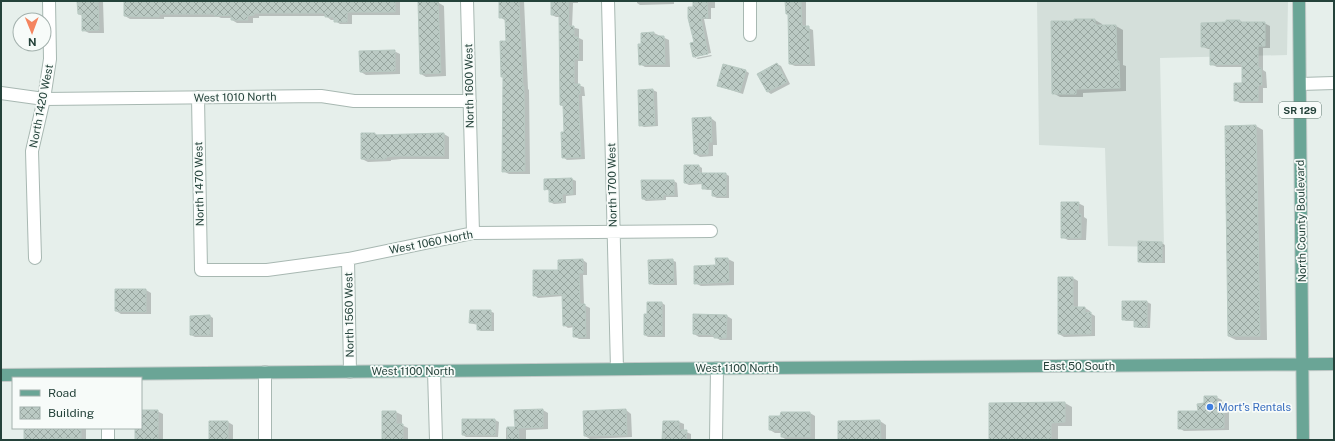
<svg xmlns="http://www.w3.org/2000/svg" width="1335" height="441" font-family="'Public Sans',sans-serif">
	<defs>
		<pattern id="building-cross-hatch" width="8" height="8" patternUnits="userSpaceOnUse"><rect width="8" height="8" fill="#bbcac4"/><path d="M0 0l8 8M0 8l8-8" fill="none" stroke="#98a6a0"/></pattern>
	</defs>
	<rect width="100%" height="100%" fill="#e6efeb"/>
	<path fill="#d4dfda" d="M1037 1H1288L1287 55 1160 58 1164 247 1108 246 1105 148 1039 145Z"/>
	<path fill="#0003" d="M78 1H103L104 33H89L83 30V16L78 14Z
		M125 1H400V15H352V24H340L335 21V20H331L326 16H259V18H253V23H237L232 20V18H221L219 17H164V19H130L125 16Z
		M419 1H439V3L444 6 446 76 426 77 421 74Z
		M500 1H524L528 89 529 90 530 174H509L503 171 507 42 506 21 500 17Z
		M552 1H578V3H573L572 27 579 29V38L583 40V61H578V85L584 87 585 96H582L585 159 567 160 563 157 565 133 564 107 560 105V17H556L552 15Z
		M637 1H674V4L640 5 637 3Z
		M694 1H715V8H711V19H704L711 53 696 56V58L694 57Z
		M786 1H806V27L813 30 815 66H795L790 64 789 15 787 14Z
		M1095 20 1102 24V26H1116L1123 30V65L1126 66V91L1083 93V97H1060L1053 93 1075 22Z
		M1240 21 1244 23H1264L1270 26V48H1263V70L1266 72 1267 88H1263V103H1240L1235 100 1243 84V67H1217L1211 64V49H1208L1202 46 1227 23Z
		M654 33 669 40 670 67H645L640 64 642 45Z
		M394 51 400 54V74L366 75 361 72Z
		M711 55 712 56 698 59 696 58Z
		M777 64 781 66 790 84 771 94 768 92Z
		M746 71 749 73 743 94 718 86Z
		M653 90 657 92 658 126 644 127 640 125 639 91Z
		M711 118 716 122 717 145H713V156L700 157 695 154 693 119Z
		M1256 126 1263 130 1267 340H1236L1228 336Z
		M375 134 379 136 444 134 449 137V159H401L391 160V161L368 162 362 159Z
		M699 166 702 168V174H726L729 176V198H717L713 196V190H707L703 188V184L689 185 685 183Z
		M572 179 576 181V195L566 196V203L554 204 550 202V191L545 189Z
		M674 181 677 183 678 197H666V200L646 201 643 199Z
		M1078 203 1084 206V217L1087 219 1086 240H1068L1062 237Z
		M1161 243 1165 245V263H1143L1139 261Z
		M717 259H728L734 262V285L701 286 695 283 717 266Z
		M583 260 587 263V275H583L584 305 590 308V339H579L574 336V327L568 328 564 325 563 296 538 298 534 295 559 271Z
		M672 260 676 262 677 285H654L650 283Z
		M1059 278H1073L1078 281V308H1085L1090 311V313L1095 316V336L1064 337 1059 334Z
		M146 290 151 293V314H121L116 311Z
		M1123 302H1147L1151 304 1150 328H1139L1135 326V321H1126L1123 319Z
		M662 303 665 305V337H648L645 335 648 315Z
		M490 311 494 313V331H481L478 329V325L470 323Z
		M210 316 213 318V337H195L191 335Z
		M727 316 732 319V340H720L715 337H699L694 334Z
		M1216 397 1222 400V404L1229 407V430L1184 431 1179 428 1199 412 1205 404Z
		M1065 403 1072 407V426H1058V440H990V404Z
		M543 410 548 413V429L526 430V440H506V428H516Z
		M626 410 631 414 632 437 590 439 585 436Z
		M141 411H157L163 414V440H136V428H141Z
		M383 412H396L402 415V425L408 428V440H383Z
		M810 413 815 416V440H787L782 437V433H775L770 430 781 417Z
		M463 420H495L499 422 498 437H466L463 435Z
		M880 421 886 425V440H839V422Z
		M228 422 233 425V440H210Z
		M679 422 684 424V431L691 434V440H663Z
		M25 428H86V440H25Z"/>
	<path fill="url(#building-cross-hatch)" stroke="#b8c9c2" d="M77 1H98L99 30 82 31V14H78Z
		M124 1H395V12H347V22H334V17H325V13H254V15L247 16 248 20H231V15L215 16V14H159V17L124 16Z
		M418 1 438 2 441 73 420 74Z
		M499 1H519L523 86H524L525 171 502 172 503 77H501L500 41H506L505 18H499Z
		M551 1H569L568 26H574V37H578L579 59H574V84H580V94H578L581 157 562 158 561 132H564L563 105H560L559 15H551Z
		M693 1H707L708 18H701L708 54 693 57 690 43 694 42 688 18V7H693Z
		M785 1H801L802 26H809L810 64H789L788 14H786Z
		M1074 19H1095V25H1116L1117 61H1119L1120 88 1076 89V94H1052L1051 21H1074Z
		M1226 20H1240V22H1265V46H1258V68H1261L1262 85H1258V101H1234V83H1242V64L1210 65V47H1201V23L1226 22Z
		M654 32V36H664L665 64 639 65 638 44H641V33Z
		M395 50V71L360 72 359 51Z
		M777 63 787 82 767 92 757 74Z
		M723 64 746 70 740 92 717 86Z
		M653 89 655 125 639 126 638 90Z
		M711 117 712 142H708V154H694L692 118Z
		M1256 125 1260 336H1228L1225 126Z
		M361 133H375V135L444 133V156H395L386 157V159H361Z
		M684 165H699V173H726V196H712V189H702V183H684Z
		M572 178 573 194H562L563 202H549V189L544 190V179Z
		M641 180H674V195H663V199H642Z
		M1061 202H1079L1078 214H1081V238H1061Z
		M1138 241 1162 242V262H1138Z
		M715 258H728L729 282 694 284V266L716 265Z
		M583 259V273H579L580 304H585L586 337H573V325L563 326 562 294 533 296V270H558V260Z
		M673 259 674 283 649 284 648 260Z
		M1058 277H1073V307H1085V313L1091 312V334H1058Z
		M115 289H146V312L115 311Z
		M1122 301H1147V327H1134V320H1122Z
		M647 302H662V335H644V314H647Z
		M470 310H491V330H477V323H469Z
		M693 314 727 315 726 338H714V335L693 334Z
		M210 315V335H190V316Z
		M1204 396H1217V403H1224V428L1178 429V411H1198L1197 404 1204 403Z
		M1065 402V422L1051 423V439L989 440V403Z
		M543 409V427L518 428 519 440H508L507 427H515L514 410Z
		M626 409 627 435 584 436 583 411Z
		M141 410H158V440H135V428H141Z
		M382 411H396V424H403V440H382Z
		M781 412H810V437H781V430H769V416H780Z
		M462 419H495V435H462Z
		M880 420 881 440H838V421Z
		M209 421H228V440H209Z
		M663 421H679V430H687L686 440H662Z
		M24 428H81V438L24 440Z"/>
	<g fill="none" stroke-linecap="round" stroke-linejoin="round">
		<g stroke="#a8b8b2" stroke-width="14">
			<path id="minor" d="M467 1 473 233
				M608 1 617 369
				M750 1V35
				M1300 84 1334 83
				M1 93 44 99 321 96 354 101H470
				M198 97 201 270H267L348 259 473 233 711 231
				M35 258 32 151 44 99 50 59 49 1
				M348 259 350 372
				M434 371 436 440
				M265 372V440
				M108 440V428
				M716 440 717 368"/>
		</g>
		<g stroke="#c2cac8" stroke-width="14">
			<path id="major" d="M1299 1 1303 440
				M1 375C445 369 890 368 1334 364"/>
		</g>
		<use href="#minor" stroke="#fff" stroke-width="12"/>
		<use href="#major" stroke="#6aa596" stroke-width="12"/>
	</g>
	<circle fill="#3f7fe0" stroke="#f7fbf9" stroke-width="1.5" cx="1210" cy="407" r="4"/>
	<g text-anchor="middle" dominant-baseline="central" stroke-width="3.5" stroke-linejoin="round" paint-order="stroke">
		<rect fill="#f7fbf9" stroke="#637a73" stroke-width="1" x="1279" y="102" width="42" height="16" rx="3"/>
		<g font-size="10" font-weight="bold" fill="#24423a">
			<text x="1300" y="110">SR 129</text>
		</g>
		<g font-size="11" fill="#24423a" stroke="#f7fbf9">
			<text transform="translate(469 86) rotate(-91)">North 1600 West</text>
			<text transform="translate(235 97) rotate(-1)">West 1010 North</text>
			<text transform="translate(41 106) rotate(-79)">North 1420 West</text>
			<text transform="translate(199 184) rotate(-91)">North 1470 West</text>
			<text transform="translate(612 185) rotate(-91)">North 1700 West</text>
			<text transform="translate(1301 221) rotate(-91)">North County Boulevard</text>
			<text transform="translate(431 242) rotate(-11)">West 1060 North</text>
			<text transform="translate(349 315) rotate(-91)">North 1560 West</text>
			<text x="1079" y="366">East 50 South</text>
			<text x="737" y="368">West 1100 North</text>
			<text x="413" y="371">West 1100 North</text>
		</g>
		<g font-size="11" fill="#366cbe" stroke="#f7fbf9" text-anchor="start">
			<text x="1218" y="407">Mort’s Rentals</text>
		</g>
	</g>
	<rect width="1335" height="441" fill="none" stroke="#24423a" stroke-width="4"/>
	<rect x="12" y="377" width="130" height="52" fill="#f7fbf9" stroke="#a3b1ad"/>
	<rect x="20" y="390" width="20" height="6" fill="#6aa596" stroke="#a3b1ad"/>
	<text x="48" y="397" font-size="12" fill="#24423a">Road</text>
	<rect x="20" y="407" width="20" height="12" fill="url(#building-cross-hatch)" stroke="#a3b1ad"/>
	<text x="48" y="417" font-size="12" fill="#24423a">Building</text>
	<g transform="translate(32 32) rotate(179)"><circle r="19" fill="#f7fbf9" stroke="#a3b1ad"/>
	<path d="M0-3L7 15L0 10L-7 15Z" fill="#f4845f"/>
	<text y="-6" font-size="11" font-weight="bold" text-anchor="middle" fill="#24423a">N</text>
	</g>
</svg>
